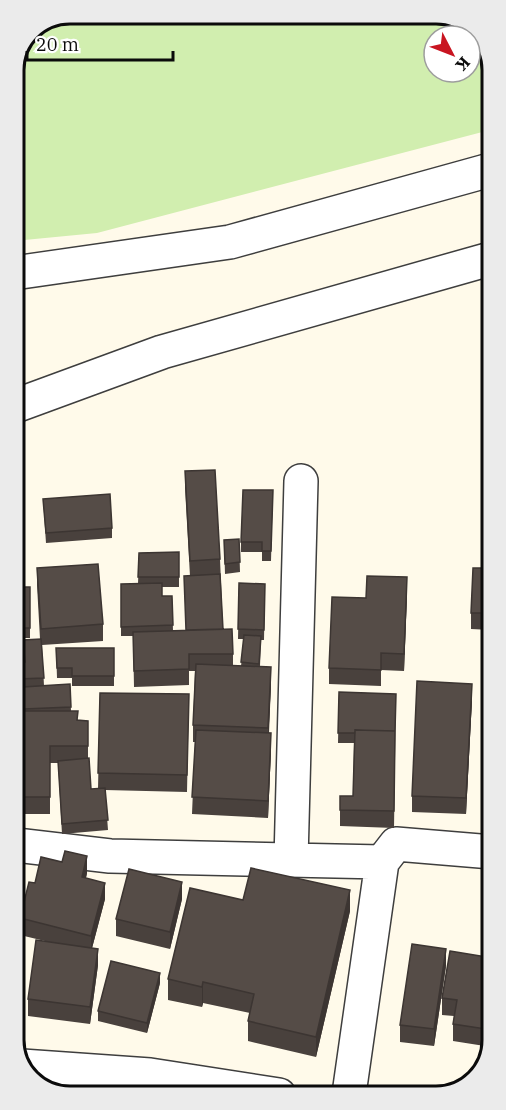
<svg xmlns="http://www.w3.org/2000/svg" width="506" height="1110" font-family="'IBM Plex Serif',serif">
	<rect width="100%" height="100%" fill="#fffaea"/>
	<path fill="#d1eeaf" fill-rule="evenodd" d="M70 14H440L470 25 489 51 490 130 97 233 14 241V66L30 30ZM434 36H470V72H434Z"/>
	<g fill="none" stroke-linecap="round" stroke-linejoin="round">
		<g stroke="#3e3e3e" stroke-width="36">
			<path id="minor" d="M14 273 230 242 490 170
				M15 406 162 352 490 259
				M16 845 110 856 382 862
				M291 860 301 481
				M22 1066 150 1075 279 1095
				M349 1094 382 862 396 844 492 852"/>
		</g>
		<use href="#minor" stroke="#fff" stroke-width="33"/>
	</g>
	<path fill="#49413d" d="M185 471 220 559 223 629 233 654V665L241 666 244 639H238L239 583 265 584 264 640H261L260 666 271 684 269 733 271 750 268 818 192 814 195 742H193V725L195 671H189V685L134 687 133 636H121V584H138L139 553 179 552V587H162V596H172L173 631 186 630 190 576 185 488Z
		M15 486 19 522V539H16V568H15Z
		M273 490 271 561H262V552H241V542Z
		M43 499 112 528V538L46 543Z
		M239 539 240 572 225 574 224 540Z
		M37 568 103 624V641L42 645 44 686 70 684 71 711 78 720 88 721V758L91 789H98L100 693 189 694 187 792 105 790 108 830 62 834 58 763H50V814H16V711H24L23 689H18L17 662H24L23 640 40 639 37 585Z
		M491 568V630L471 629V613Z
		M15 587H30V638H15Z
		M407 594 404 671 381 670V686L329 684V668L366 598Z
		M56 648H114V686H72V678H57Z
		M339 692 396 694 394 828 340 826V796H353L354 743H338Z
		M472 700 466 814 412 812V796Z
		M87 873 86 878 105 899 92 948 98 965 90 1024 28 1016V999L49 942 20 935V918L35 883Z
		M182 899 170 949 116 936V919Z
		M243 900 350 911 316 1057 248 1041V1021L250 1013 203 1003 202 1007 168 1000V979Z
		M492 958V1044L491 1047 453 1041V1024L454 1016 442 1015V998Z
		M446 966 434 1046 400 1042V1025Z
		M160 983 147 1033 98 1021V1011Z"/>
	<path fill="#3c3532" d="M407 577V594L404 671V654Z
		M271 667V684L268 745V728Z
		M472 684V700L466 814V798Z
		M271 733V750L268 818V801Z
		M87 856V873L82 894V877Z
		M182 882V899L170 949V932Z
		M105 883V899L91 952V936Z
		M350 890V911L316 1057V1037Z
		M98 949V965L90 1024V1007Z
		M446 949V966L434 1046V1029Z
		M160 973V983L147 1033V1023Z
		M203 982V1003L202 1007V987Z"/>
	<path fill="#554c47" stroke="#3c3532" stroke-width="1.5" d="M215 470 220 559 190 561 185 471Z
		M15 486H16L19 522H15Z
		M243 490H273L271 551H262V542H241Z
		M110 494 112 528 46 533 43 499Z
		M15 525 16 551H15Z
		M239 539 240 562 225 564 224 540Z
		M179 552V577H138L139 553Z
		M98 564 103 624 41 629 37 568Z
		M473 568H491V613H471Z
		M220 574 223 629 186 630 184 576Z
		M367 576 407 577 404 654 381 653V670L329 668 332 597 366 598Z
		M162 583V596H172L173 625 121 627V584Z
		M239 583 265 584 264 630 238 629Z
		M15 587H30V628H15Z
		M232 629 233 654H189V669L134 671 133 632Z
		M244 635 261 636 259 664 241 662Z
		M41 639 44 678 18 679 17 662H25L23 640Z
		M56 648H114V676H72V668H57Z
		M196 664 271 667 268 728 193 725Z
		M417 681 472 684 466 798 412 796Z
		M70 684 71 707 24 709 23 687Z
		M339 692 396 694 395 731 355 730V733H338Z
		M100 693 189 694 187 775 98 773Z
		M16 711H78L77 720 88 721V746H50V797H16Z
		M196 730 271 733 268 801 192 797Z
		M355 730 395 731 394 811 340 810V796H353Z
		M89 758 91 789 105 788 108 820 62 824 58 761Z
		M65 851 87 856 82 877 105 883 91 936 20 918 29 882 35 883 41 857 62 862Z
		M251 868 350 890 316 1037 248 1021 254 994 203 982 202 987 168 979 190 888 243 900Z
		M129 869 182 882 170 932 116 919Z
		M36 940 98 949 90 1007 28 999Z
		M412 944 446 949 434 1029 400 1025Z
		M450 951 492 958V1030L453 1024 457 1000 442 998Z
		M111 961 160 973 147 1023 98 1011Z
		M31 1078 37 1079V1085H36Z
		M73 1095 87 1096H73Z"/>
	<path d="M0 0H506V1110H0ZM70 24H436A46 46 0 0 1 482 70V1040A46 46 0 0 1 436 1086H70A46 46 0 0 1 24 1040V70A46 46 0 0 1 70 24Z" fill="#ebebeb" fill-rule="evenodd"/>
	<path fill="none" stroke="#0b0b0b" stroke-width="3" d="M70 24H436A46 46 0 0 1 482 70V1040A46 46 0 0 1 436 1086H70A46 46 0 0 1 24 1040V70A46 46 0 0 1 70 24Z"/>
	<g transform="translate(452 54) rotate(132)"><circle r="28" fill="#ffffff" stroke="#9d9d9d" stroke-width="1.5"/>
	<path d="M0-4.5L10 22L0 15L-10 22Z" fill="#c91521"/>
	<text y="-9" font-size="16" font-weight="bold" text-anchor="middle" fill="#0b0b0b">K</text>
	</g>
	<path d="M27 51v9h146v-9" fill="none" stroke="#0b0b0b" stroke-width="3"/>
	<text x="36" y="51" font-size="18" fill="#0b0b0b" stroke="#ffffff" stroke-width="4.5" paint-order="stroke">20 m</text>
</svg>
